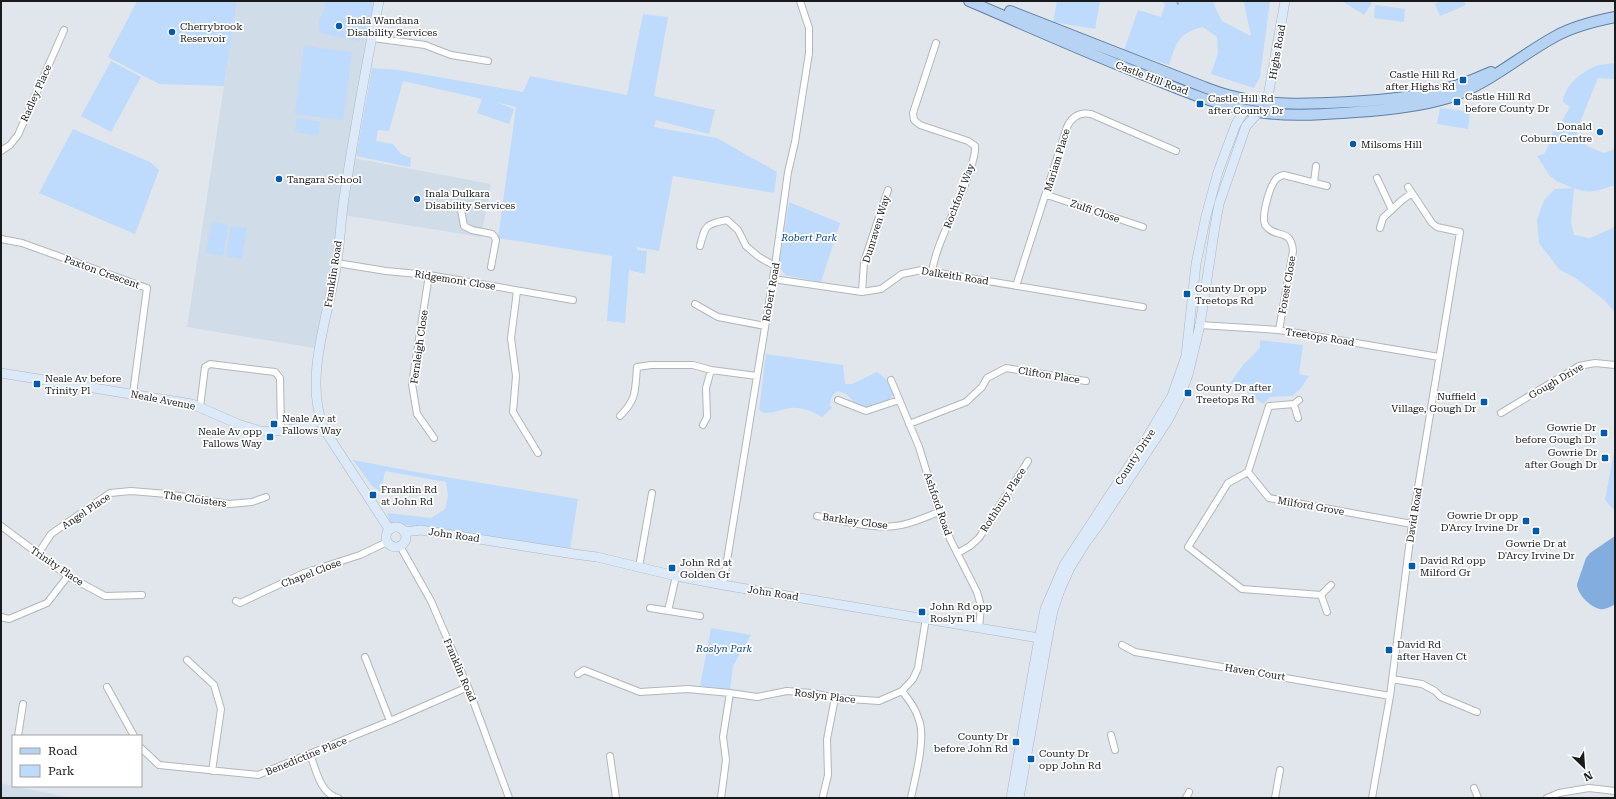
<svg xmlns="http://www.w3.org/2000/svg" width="1616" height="799" font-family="'Roboto Serif',serif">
	<rect width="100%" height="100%" fill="#e0e6ec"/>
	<path fill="#d1dce9" d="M237 1H379L320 349 187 327Z
		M353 158 491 184 481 237 344 215Z
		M1 783 13 786 72 798H1Z"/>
	<path fill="#bedafc" d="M137 1H237L224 86 159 84 108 57Z
		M325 1H374L368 29 359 41 320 33 319 21 325 8Z
		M1057 1H1100L1095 29 1053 22Z
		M1163 1H1214L1215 7 1222 21 1251 36 1244 3 1247 1H1270L1260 77 1254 88 1211 74 1218 53 1217 37 1203 27C1177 34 1177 42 1169 65L1124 50 1138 10 1161 17 1165 5Z
		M1342 1H1369L1372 3 1364 15Z
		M1442 1H1464L1466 5 1440 16 1435 4Z
		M1375 5 1405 9 1404 22 1374 18Z
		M643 14 668 17 654 96 715 110 709 134 656 120 654 127 717 138 777 172 774 193 673 176 659 251 637 247V250L647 251 645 274 629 270 625 323 607 321 612 256 498 238 516 107 496 102 514 109 509 124 477 113 482 99 403 81 389 131 378 130 376 141 393 144 401 154 411 158 410 167 356 156 372 68 399 70 523 92 530 76 627 95Z
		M304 46 352 52 343 120 295 114Z
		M111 61 141 77 111 132 81 116Z
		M1615 63V79L1598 78 1577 130V137L1589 147 1604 153 1615 149V185C1599 190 1591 195 1574 188L1571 223 1574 235 1590 238 1615 227V312L1604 300 1577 279 1559 269 1539 243 1537 220 1544 200 1555 189 1573 188 1558 182 1550 176 1537 156 1544 154 1548 147 1551 135 1558 128 1570 107 1563 102C1564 86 1581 72 1596 66 1601 64 1609 64 1615 63Z
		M1440 108 1470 112 1468 129 1437 124Z
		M297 118 320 122 318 136 295 132Z
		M73 129 150 162 159 170 135 234 39 193Z
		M789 202 840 223 821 282 785 275 779 266Z
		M212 222 228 225 223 256 206 253Z
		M231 226 247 228 242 259 226 256Z
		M1260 340 1303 345 1299 374 1309 376 1301 388 1292 396 1270 397 1263 404 1236 384 1229 385 1243 365 1260 348Z
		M766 354 843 365 845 384H852L877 372 886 379 893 394C890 401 885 403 879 405 849 413 859 397 838 391 832 394 831 398 830 405L832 408 822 417C812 411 802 407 790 408 780 409 769 417 759 410Z
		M1615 447V511L1605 500Z
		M353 460 416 472 578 499 570 549 390 523 387 513 431 518 445 509 448 496 446 482 385 471 381 492 372 486Z
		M711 628 751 635 733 666 730 690 700 686Z"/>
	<path fill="#83addf" d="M1615 536V604C1611 607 1604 610 1600 609 1590 607 1577 594 1577 584L1586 558 1590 553Z"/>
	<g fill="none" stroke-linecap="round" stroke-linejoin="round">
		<path stroke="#83addf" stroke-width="2" d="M1177 1 1178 4"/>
		<g stroke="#b1b6bd" stroke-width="8">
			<path id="street" d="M373 38 425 45 451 55 488 61
				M1 151 10 145 18 135 64 30
				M1377 178 1392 210
				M1314 182 1316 166
				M1047 195 1143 227
				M461 210 464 226 472 230 492 234 494 236 496 240 491 267
				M1380 228 1383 218 1401 201 1412 193
				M1 239 22 243 147 288 133 394
				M700 246C705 226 705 224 727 220L738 230 746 246 759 257 775 266
				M337 263 386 271 429 275 573 300
				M932 271C938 238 958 208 968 176 971 166 976 156 975 146L968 141 920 125 914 120 913 113 936 43
				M429 275 412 384 417 414 434 438
				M773 279 862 292 881 289 902 274 922 270 1143 307
				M1016 286 1067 127C1072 116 1080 112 1091 114L1176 151
				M517 291 511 338 516 376 513 412 538 453
				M862 292 864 262 888 190
				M695 304 718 317 765 326
				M1198 326 1200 325 1279 330 1439 357
				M1279 330 1293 251C1291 227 1275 239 1266 226 1260 219 1269 190 1274 182 1276 178 1279 176 1284 175L1327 186
				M891 380 919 447 939 512 951 541 977 592 981 606 979 628
				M838 400 866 411 899 400
				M200 407 205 367 210 364 275 372 280 378 281 431
				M1501 413 1579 366 1595 363 1615 365
				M620 416C637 399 635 391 637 367L651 365H693L711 370 757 376
				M1298 418 1294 404 1299 400
				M909 424 966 402 982 387 987 378 1006 368 1086 381
				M703 425 707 417 706 388 711 370
				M1248 472 1269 406 1294 404
				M817 516C841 520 871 529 895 526 910 525 925 517 939 512
				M1 526 68 576 105 596 142 595
				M400 546 431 601 468 687 509 798
				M958 553 970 546 979 538 1028 461
				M38 554 51 534 110 493 131 491 167 494 229 504 252 502 266 497
				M639 567 652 493
				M723 585 775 266 788 172 795 142 809 53V28L800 1
				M1321 595 1242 589 1188 547 1228 483 1248 472 1269 498 1412 524
				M236 601 240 603 304 573 360 555 387 542
				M650 608 700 616
				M668 611 676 576
				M1327 612 1321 595 1331 585
				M1 617 9 619 47 603 68 576
				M1122 645 1135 652 1390 696
				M365 657 390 721
				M187 660 214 685 221 709 212 771
				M578 674 584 670 640 692 688 689 730 693 757 697 787 691 812 693 835 698 879 701 902 691 913 679 918 668 926 618
				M1392 679 1422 684 1435 691 1441 697 1477 712
				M107 687 134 736
				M902 691C909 700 916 709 919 720 926 739 915 778 911 798
				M1111 735 1115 750
				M18 736 23 704
				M141 748 159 765 258 775 390 721 468 687
				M310 754C316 770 320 793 338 798
				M610 756 616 798
				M1474 788 1478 798
				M823 796 828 775 827 739 835 698
				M721 798 726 760 723 737 730 693
				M1186 798 1189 792
				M1275 798 1280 770
				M1372 798 1390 696 1412 524 1460 232 1437 227 1432 223 1408 187
				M1547 798 1559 793 1589 788 1615 791"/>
		</g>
		<g stroke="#b1b6bd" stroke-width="10">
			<path id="secondary" d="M379 1C366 66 354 133 344 198 341 219 340 241 337 262 329 315 303 377 324 429L389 529
				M1267 102 1285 1
				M1 373 192 404 238 424 260 431H281L299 428 321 420
				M386 537a10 10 0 1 1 20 0a10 10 0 1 1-20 0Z
				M404 532 421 530 574 554 597 557 676 576 723 585 1045 639
				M1011 798 1037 649 1045 609 1064 565 1140 449 1172 396 1186 356 1196 264 1206 216 1218 172 1236 124 1245 110
				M1019 798 1049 631 1053 611 1060 590 1070 568 1086 542 1100 523 1168 420 1179 399 1188 375 1200 325 1215 226 1219 204 1246 126 1259 112"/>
		</g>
		<g stroke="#607fa3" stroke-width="12">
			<path id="primary" d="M969 1C1030 27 1091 55 1154 79 1188 93 1222 107 1259 112 1291 117 1324 114 1356 112 1387 110 1418 107 1448 98 1489 84 1519 56 1556 36 1574 26 1595 21 1615 17
				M1010 11 1204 87C1215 91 1225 95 1236 97 1273 106 1311 104 1349 102 1403 99 1441 95 1491 72"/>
		</g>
		<use href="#street" stroke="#fff" stroke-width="6"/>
		<use href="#secondary" stroke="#dbe9f9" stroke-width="9"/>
		<use href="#primary" stroke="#b7d3f4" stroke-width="10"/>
	</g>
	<g fill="#035aa8" stroke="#fff" stroke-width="1.5">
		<circle cx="339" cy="26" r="4"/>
		<circle cx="172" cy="32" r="4"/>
		<rect x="1459" y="76" width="8" height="8" rx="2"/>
		<rect x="1453" y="98" width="8" height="8" rx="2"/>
		<rect x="1196" y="100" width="8" height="8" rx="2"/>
		<circle cx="1600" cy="132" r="4"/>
		<circle cx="1353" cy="144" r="4"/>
		<circle cx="279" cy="179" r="4"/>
		<circle cx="417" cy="199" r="4"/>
		<rect x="1183" y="290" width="8" height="8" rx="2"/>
		<rect x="33" y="380" width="8" height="8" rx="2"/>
		<rect x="1184" y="389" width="8" height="8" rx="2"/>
		<rect x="1480" y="398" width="8" height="8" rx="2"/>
		<rect x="270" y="420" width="8" height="8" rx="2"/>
		<rect x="1600" y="429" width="8" height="8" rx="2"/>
		<rect x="266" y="433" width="8" height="8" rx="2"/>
		<rect x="1601" y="454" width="8" height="8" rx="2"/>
		<rect x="369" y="491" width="8" height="8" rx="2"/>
		<rect x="1522" y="517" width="8" height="8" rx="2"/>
		<rect x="1532" y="527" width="8" height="8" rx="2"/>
		<rect x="1408" y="562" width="8" height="8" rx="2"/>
		<rect x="668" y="564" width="8" height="8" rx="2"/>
		<rect x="918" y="608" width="8" height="8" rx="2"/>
		<rect x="1385" y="646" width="8" height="8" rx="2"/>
		<rect x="1012" y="738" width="8" height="8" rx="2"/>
		<rect x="1027" y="755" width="8" height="8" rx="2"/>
	</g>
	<g text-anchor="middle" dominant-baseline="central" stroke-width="3.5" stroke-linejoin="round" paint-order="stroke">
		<g font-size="10" fill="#181a1c" stroke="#fff" text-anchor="start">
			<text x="347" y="20">Inala Wandana<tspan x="347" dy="12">Disability Services</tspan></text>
			<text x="180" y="26">Cherrybrook<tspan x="180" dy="12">Reservoir</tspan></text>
			<text x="1455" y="74" text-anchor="end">Castle Hill Rd<tspan x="1455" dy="12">after Highs Rd</tspan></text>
			<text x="1465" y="96">Castle Hill Rd<tspan x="1465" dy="12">before County Dr</tspan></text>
			<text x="1208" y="98">Castle Hill Rd<tspan x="1208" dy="12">after County Dr</tspan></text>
			<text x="1592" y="126" text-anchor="end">Donald<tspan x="1592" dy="12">Coburn Centre</tspan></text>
			<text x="1361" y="144">Milsoms Hill</text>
			<text x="287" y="179">Tangara School</text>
			<text x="425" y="193">Inala Dulkara<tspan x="425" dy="12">Disability Services</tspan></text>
			<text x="1195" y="288">County Dr opp<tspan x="1195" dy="12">Treetops Rd</tspan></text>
			<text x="45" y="378">Neale Av before<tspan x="45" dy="12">Trinity Pl</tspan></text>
			<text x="1196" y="387">County Dr after<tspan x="1196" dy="12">Treetops Rd</tspan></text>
			<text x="1476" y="396" text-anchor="end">Nuffield<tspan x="1476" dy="12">Village, Gough Dr</tspan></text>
			<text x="282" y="418">Neale Av at<tspan x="282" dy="12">Fallows Way</tspan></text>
			<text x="1596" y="427" text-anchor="end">Gowrie Dr<tspan x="1596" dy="12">before Gough Dr</tspan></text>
			<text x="262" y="431" text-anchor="end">Neale Av opp<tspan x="262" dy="12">Fallows Way</tspan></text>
			<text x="1597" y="452" text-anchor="end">Gowrie Dr<tspan x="1597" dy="12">after Gough Dr</tspan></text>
			<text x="381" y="489">Franklin Rd<tspan x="381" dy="12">at John Rd</tspan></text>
			<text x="1518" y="515" text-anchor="end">Gowrie Dr opp<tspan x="1518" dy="12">D'Arcy Irvine Dr</tspan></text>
			<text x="1536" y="543" text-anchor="middle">Gowrie Dr at<tspan x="1536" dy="12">D'Arcy Irvine Dr</tspan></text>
			<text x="1420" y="560">David Rd opp<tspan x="1420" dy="12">Milford Gr</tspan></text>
			<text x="680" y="562">John Rd at<tspan x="680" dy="12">Golden Gr</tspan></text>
			<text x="930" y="606">John Rd opp<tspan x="930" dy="12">Roslyn Pl</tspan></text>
			<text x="1397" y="644">David Rd<tspan x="1397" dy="12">after Haven Ct</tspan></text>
			<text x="1008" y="736" text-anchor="end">County Dr<tspan x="1008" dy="12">before John Rd</tspan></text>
			<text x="1039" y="753">County Dr<tspan x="1039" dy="12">opp John Rd</tspan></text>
		</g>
		<g font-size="10" fill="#181a1c" stroke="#fff">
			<text transform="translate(1277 52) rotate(-80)">Highs Road</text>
			<text transform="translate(1152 78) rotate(21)">Castle Hill Road</text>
			<text transform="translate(36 93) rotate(-66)">Radley Place</text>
			<text transform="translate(1057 160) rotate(-73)">Mariam Place</text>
			<text transform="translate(959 196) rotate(-69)">Rochford Way</text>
			<text transform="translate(1095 211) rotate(19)">Zulfi Close</text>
			<text transform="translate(876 229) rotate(-73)">Dunraven Way</text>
			<text transform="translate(102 272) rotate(20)">Paxton Crescent</text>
			<text transform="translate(333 274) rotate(-81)">Franklin Road</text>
			<text transform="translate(955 276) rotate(9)">Dalkeith Road</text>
			<text transform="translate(455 280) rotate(9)">Ridgemont Close</text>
			<text transform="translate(1287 285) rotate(-80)">Forest Close</text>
			<text transform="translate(771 292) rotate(-80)">Robert Road</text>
			<text transform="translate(1320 337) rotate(9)">Treetops Road</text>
			<text transform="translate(419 347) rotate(-82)">Fernleigh Close</text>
			<text transform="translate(1049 375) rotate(9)">Clifton Place</text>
			<text transform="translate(1556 381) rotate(-30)">Gough Drive</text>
			<text transform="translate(163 400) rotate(11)">Neale Avenue</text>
			<text transform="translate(1135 457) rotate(-57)">County Drive</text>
			<text transform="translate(195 499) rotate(8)">The Cloisters</text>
			<text transform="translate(1003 500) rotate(-57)">Rothbury Place</text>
			<text transform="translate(938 504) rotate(71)">Ashford Road</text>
			<text transform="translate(1311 506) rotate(10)">Milford Grove</text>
			<text transform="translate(86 511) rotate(-34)">Angel Place</text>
			<text transform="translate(1414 515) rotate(-81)">David Road</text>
			<text transform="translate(855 521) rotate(8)">Barkley Close</text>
			<text transform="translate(454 535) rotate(8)">John Road</text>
			<text transform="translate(57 566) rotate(34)">Trinity Place</text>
			<text transform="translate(311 573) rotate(-21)">Chapel Close</text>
			<text transform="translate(773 593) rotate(9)">John Road</text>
			<text transform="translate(460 670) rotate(67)">Franklin Road</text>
			<text transform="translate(1255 672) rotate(9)">Haven Court</text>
			<text transform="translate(825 696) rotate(7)">Roslyn Place</text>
			<text transform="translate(306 756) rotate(-22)">Benedictine Place</text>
		</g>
		<g font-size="10" font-style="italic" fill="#064581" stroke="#fff">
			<text x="809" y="237">Robert Park</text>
			<text x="724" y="648">Roslyn Park</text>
		</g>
	</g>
	<rect width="1616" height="799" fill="none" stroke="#181a1c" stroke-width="4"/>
	<rect x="12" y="735" width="130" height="52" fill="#ffffff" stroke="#a3a3a4"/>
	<rect x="20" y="748" width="20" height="6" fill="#b7d3f4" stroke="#a3a3a4"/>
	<text x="48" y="755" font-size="12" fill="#181a1c">Road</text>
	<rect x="20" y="765" width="20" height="12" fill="#bedafc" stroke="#a3a3a4"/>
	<text x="48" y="775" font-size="12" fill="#181a1c">Park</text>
	<g transform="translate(1584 767) rotate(155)" stroke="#ffffff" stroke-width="3" paint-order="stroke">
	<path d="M0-3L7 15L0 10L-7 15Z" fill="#181a1c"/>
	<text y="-6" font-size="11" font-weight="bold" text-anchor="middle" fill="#181a1c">N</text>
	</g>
</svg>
